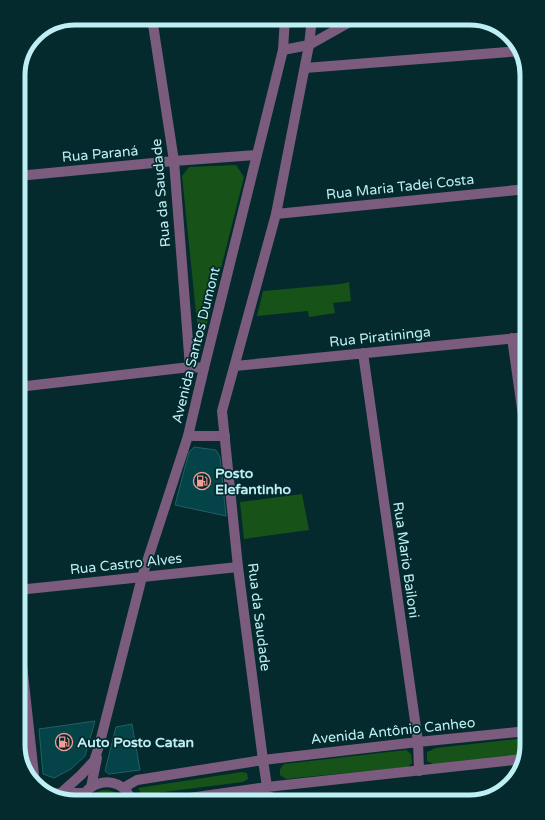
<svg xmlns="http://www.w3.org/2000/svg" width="545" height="820" font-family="'Varela Round',sans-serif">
	<rect width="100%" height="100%" fill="#042a2d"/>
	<path fill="#175219" d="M236 165 244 177 200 352 182 176 189 167Z
		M349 282 351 301 333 303 335 313 309 317 308 311 257 316 263 291 341 284Z
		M302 494 309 530 244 539 240 502Z
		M527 738V746L524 756 435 765 427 761V752L436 748Z
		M406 750 411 754 412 763 408 767 286 779 280 775V769L284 764Z
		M242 772 247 773 248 779 243 782 140 795V791L138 788Z
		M103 790C113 790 120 793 125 802H88C91 795 96 792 103 790Z"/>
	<path fill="#044348" stroke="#225f65" d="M194 447 216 450 220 457 226 516 175 505 189 452Z
		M95 721 85 756 71 769 54 778 43 774 39 729Z
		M132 724 140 770 109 774 105 771 116 727Z"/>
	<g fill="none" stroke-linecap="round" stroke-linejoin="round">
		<path stroke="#7b5c7e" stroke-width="10" d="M152 18 174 161 190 367
			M283 50 309 45 357 18
			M305 68 521 51
			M18 176 174 161 257 155
			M276 214 527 189
			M512 338 527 444
			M363 353 418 742 419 771
			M235 366 527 337
			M18 387 190 367 204 368
			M188 436H225
			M18 590 238 567
			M18 628 35 784
			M263 760 418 742 527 731
			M269 802 267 787 523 759"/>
		<path stroke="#7b5c7e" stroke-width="10" d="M91 787 97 758
			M123 788 137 780 263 760
			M61 793 81 775 94 761 99 746 142 577 188 436 204 368 283 50 285 18
			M46 794 61 793H85
			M81 802C82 799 83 796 85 793 87 790 91 787 95 785 111 778 127 785 132 802
			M161 802 267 787 263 760 238 567 222 411 276 214 309 45 312 18"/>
	</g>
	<defs>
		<g id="fuel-ring" transform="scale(0.9)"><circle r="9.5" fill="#042a2d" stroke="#f59c96" stroke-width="1.5"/><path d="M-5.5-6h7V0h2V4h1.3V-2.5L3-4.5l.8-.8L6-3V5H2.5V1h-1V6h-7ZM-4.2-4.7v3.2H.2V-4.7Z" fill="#f59c96"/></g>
	</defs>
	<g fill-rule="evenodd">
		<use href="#fuel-ring" x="202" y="481"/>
		<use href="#fuel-ring" x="64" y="742"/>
	</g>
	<g text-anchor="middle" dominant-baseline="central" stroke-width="3.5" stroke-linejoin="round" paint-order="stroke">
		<g font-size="14" fill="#bdeff4" stroke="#042a2d">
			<text transform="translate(100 154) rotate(-5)">Rua Paraná</text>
			<text transform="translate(400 187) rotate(-6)">Rua Maria Tadei Costa</text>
			<text transform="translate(161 193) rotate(-95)">Rua da Saudade</text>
			<text transform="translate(380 337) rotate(-6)">Rua Piratininga</text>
			<text transform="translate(196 345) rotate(-76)">Avenida Santos Dumont</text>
			<text transform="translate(406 560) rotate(82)">Rua Mario Bailoni</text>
			<text transform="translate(126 564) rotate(-6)">Rua Castro Alves</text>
			<text transform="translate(259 617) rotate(83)">Rua da Saudade</text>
			<text transform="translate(393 731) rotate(-6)">Avenida Antônio Canheo</text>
		</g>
		<g font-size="14" font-weight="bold" fill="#bdeff4" stroke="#042a2d" text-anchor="start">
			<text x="215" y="473">Posto<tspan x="215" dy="16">Elefantinho</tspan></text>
			<text x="77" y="742">Auto Posto Catan</text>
		</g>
	</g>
	<path d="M0 0H545V820H0ZM75 25H470A50 50 0 0 1 520 75V745A50 50 0 0 1 470 795H75A50 50 0 0 1 25 745V75A50 50 0 0 1 75 25Z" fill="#042a2d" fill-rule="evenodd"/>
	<path fill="none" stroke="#bdeff4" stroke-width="5" d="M75 25H470A50 50 0 0 1 520 75V745A50 50 0 0 1 470 795H75A50 50 0 0 1 25 745V75A50 50 0 0 1 75 25Z"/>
</svg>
